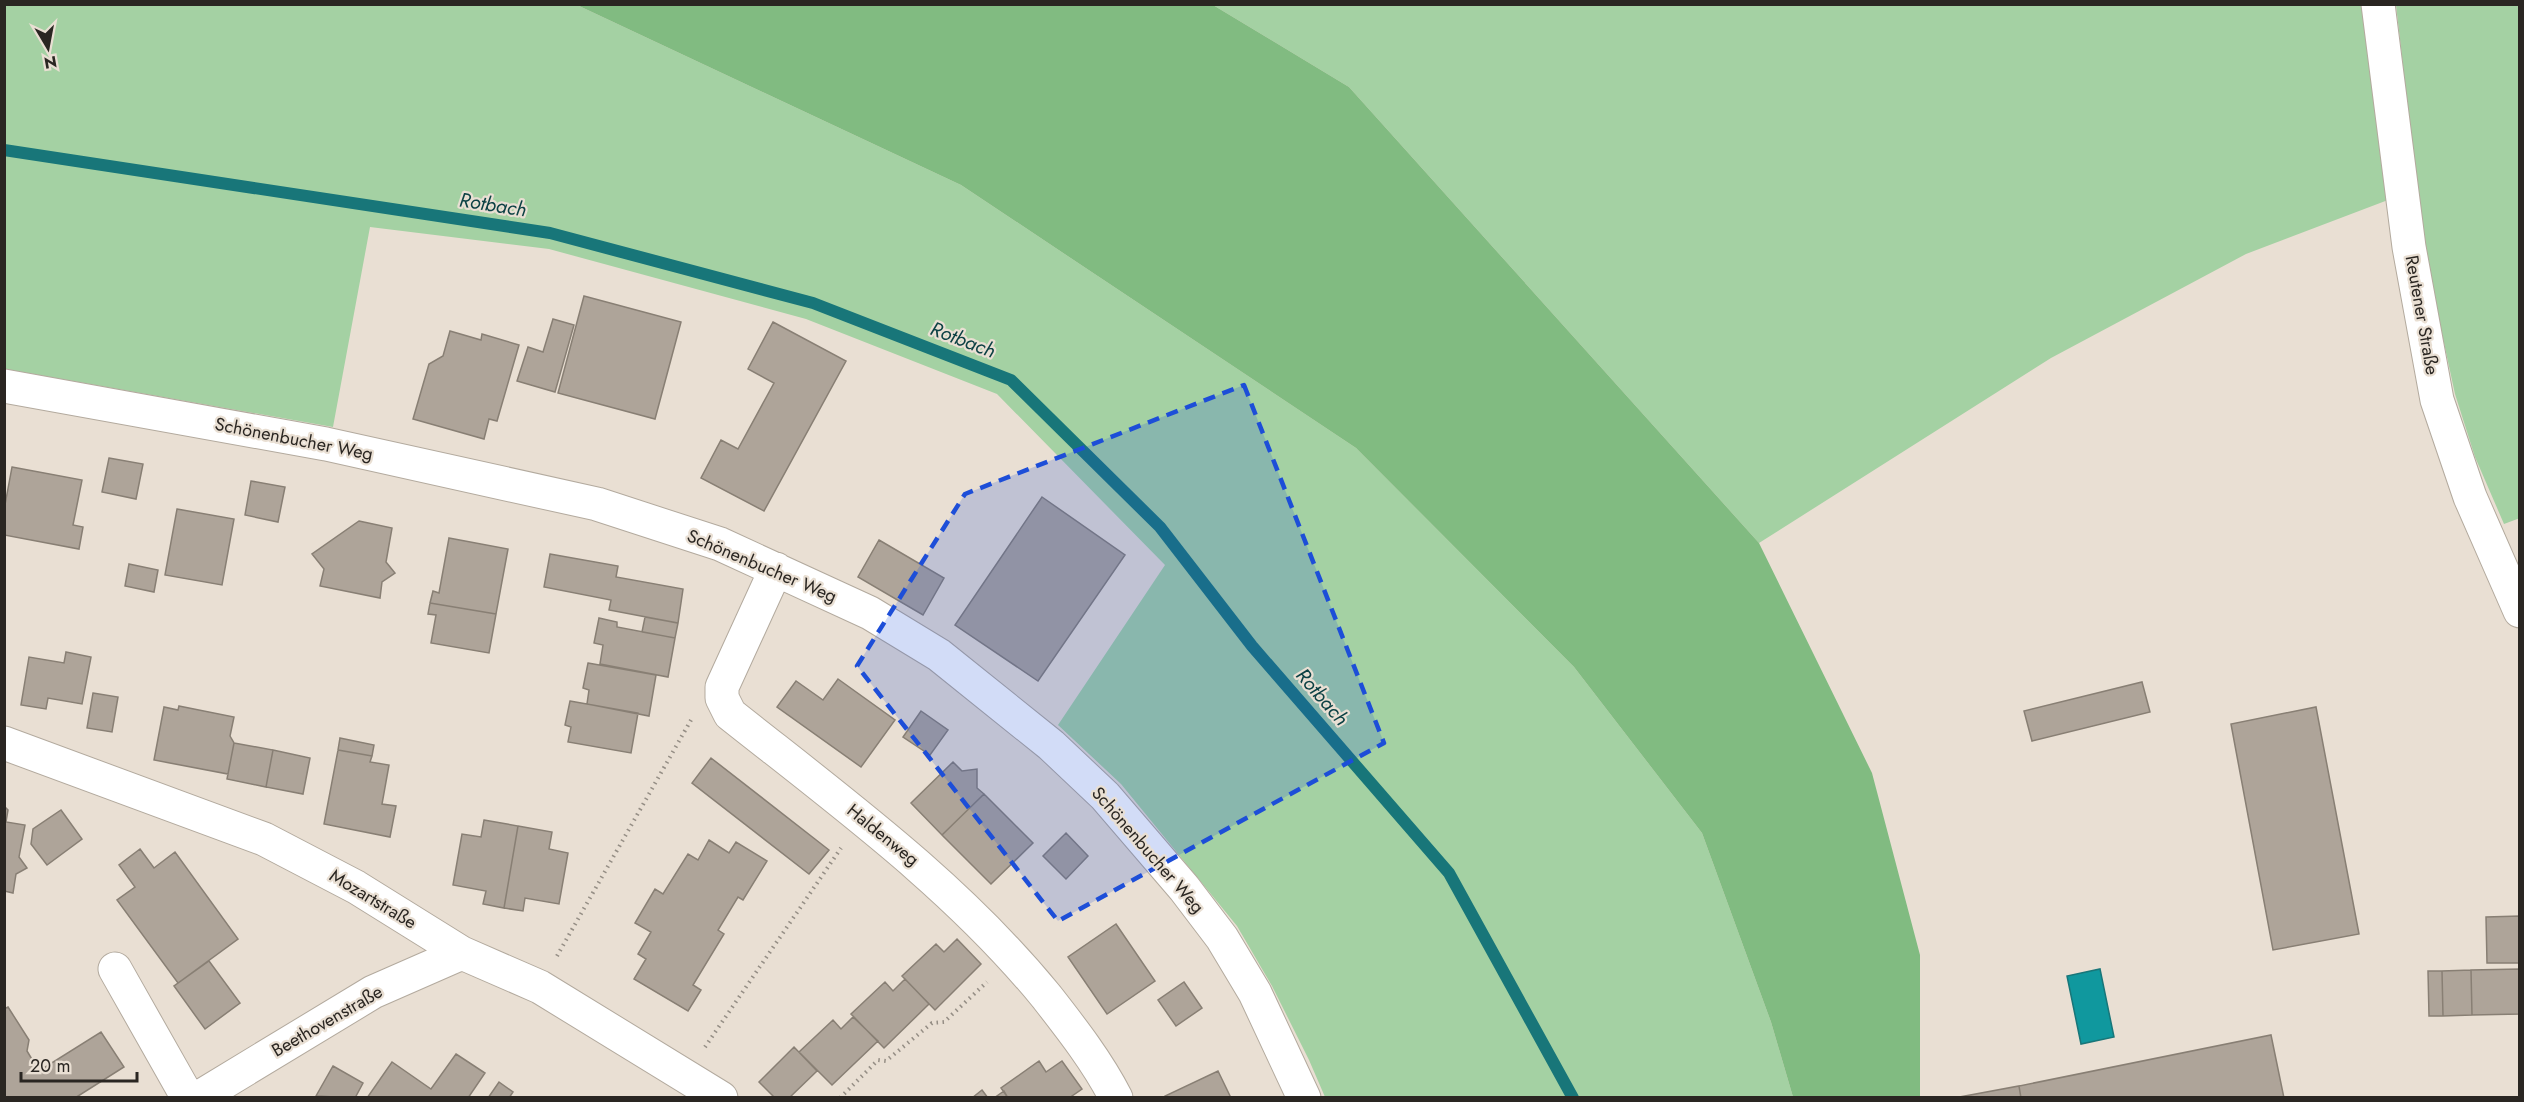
<svg xmlns="http://www.w3.org/2000/svg" width="2524" height="1102" font-family="Jost,sans-serif">
	<rect width="100%" height="100%" fill="#e9dfd3"/>
	<path fill="#a4d1a3" d="M4 5H577L961 185 1356 448 1574 667 1702 833 1771 1022 1793 1097H1325L1309 1060 1272 986 1237 926 1121 784 1058 725 1165 565 997 394 806 319 549 249 370 227 333 427 5 369Z
		M1213 5H2364L2388 200 2246 254 2051 358 1759 543 1349 87Z
		M2396 5H2519L2520 518 2504 524 2475 457 2455 394 2433 292 2417 187Z"/>
	<path fill="#81bb81" d="M577 5H1213L1349 87 1759 543 1872 773 1920 955V1097H1793L1771 1022 1702 833 1574 667 1356 448 961 185Z"/>
	<path fill="#10989e" stroke="#187679" stroke-width="1.5" d="M2100 969 2114 1037 2081 1044 2067 976Z"/>
	<g fill="none" stroke-linecap="round" stroke-linejoin="round">
		<path stroke="#187679" stroke-width="12" d="M4 150 550 233 813 303 1011 380 1160 527 1252 646 1449 873 1573 1098"/>
	</g>
	<path fill="#aea499" stroke="#887f74" stroke-width="1.5" d="M584 296 681 322 655 419 558 393Z
		M553 319 574 325 555 392 517 381 528 347 543 352Z
		M773 322 846 361 764 511 701 478 721 440 738 449 774 383 748 369Z
		M450 331 481 340 482 334 519 345 497 421 489 419 484 439 413 419 429 364 443 356Z
		M109 458 143 464 136 499 102 492Z
		M12 467 82 480 73 525 83 527 79 549 4 535V510Z
		M251 481 285 487 278 522 245 515Z
		M1042 497 1125 555 1038 681 955 625Z
		M177 509 234 519 222 585 165 575Z
		M359 521 392 528 386 562 395 573 382 582 380 598 320 586 324 569 312 554Z
		M449 538 508 549 496 614 430 603 433 591 439 593Z
		M879 540 944 578 923 615 858 577Z
		M550 554 618 566 616 577 683 589 678 623 609 610 611 600 544 587Z
		M129 564 158 570 154 592 125 586Z
		M430 603 496 614 489 653 431 643 436 615 428 614Z
		M645 617 678 623 675 638 642 632Z
		M599 618 617 622V627L675 638 668 677 600 664 603 645 594 643Z
		M66 652 91 657 82 704 48 698 46 709 21 705 29 657 64 663Z
		M588 663 656 675 649 716 587 704 589 690 583 688Z
		M838 679 895 720 861 767 777 707 796 681 823 700Z
		M2142 682 2150 712 2032 741 2024 711Z
		M93 693 118 697 112 732 87 728Z
		M570 701 638 713 631 753 568 742 571 727 565 725Z
		M179 706 234 717 230 736 234 743 228 774 154 760 164 707 178 710Z
		M2316 707 2359 934 2273 950 2231 724Z
		M921 711 948 730 930 755 903 737Z
		M340 738 374 745 372 756 338 750Z
		M234 743 273 750 266 787 227 779Z
		M273 750 310 758 303 794 266 787Z
		M338 750 372 756 370 762 389 765 382 804 396 806 390 837 324 824Z
		M711 758 829 850 809 874 692 783Z
		M953 762 962 771 977 769V788L984 794 942 835 911 803Z
		M984 794 1033 843 991 884 942 835Z
		M4 806 8 810 6 822 25 825 19 857 27 868 16 874 13 893 4 891Z
		M61 810 82 839 47 865 31 844 33 829Z
		M484 820 518 826 504 908 483 904 486 891 453 885 462 834 481 837Z
		M518 826 552 832 549 849 568 853 559 904 525 898 523 911 504 908Z
		M1066 833 1088 856 1066 879 1043 856Z
		M709 840 729 853 736 842 767 861 743 900 738 897 718 930 724 934 693 985 701 990 688 1011 634 979 646 959 638 954 651 932 635 923 655 889 663 894 688 854 698 860Z
		M140 849 154 868 175 852 238 939 178 983 117 900 135 887 119 865Z
		M2520 916V963H2487L2486 917Z
		M1116 924 1155 981 1107 1014 1068 957Z
		M957 939 981 964 935 1010 902 976 936 944 944 952Z
		M209 961 240 1003 205 1029 174 986Z
		M2520 969V1014L2472 1015 2471 970Z
		M2471 970 2472 1015 2443 1016 2442 971Z
		M2428 971H2442L2443 1016H2429Z
		M905 979 929 1004 884 1048 851 1014 885 982 893 991Z
		M1184 982 1202 1008 1176 1026 1158 1000Z
		M8 1007 29 1040 27 1051 39 1071 101 1032 124 1067 75 1098H4V1009Z
		M853 1017 878 1041 832 1085 799 1052 833 1020 841 1029Z
		M2271 1035 2284 1098H2021L2019 1086Z
		M794 1047 817 1071 789 1098H775L759 1082Z
		M456 1054 485 1073 468 1098H367L392 1062 431 1089Z
		M1039 1061 1046 1072 1062 1061 1082 1089 1069 1098H1008L1001 1088Z
		M333 1066 363 1083 355 1098 316 1096Z
		M1218 1071 1231 1098H1166L1165 1096Z
		M499 1082 513 1092 509 1098H488Z
		M2019 1086 2021 1098H1954Z
		M982 1090 988 1098H972Z
		M1004 1091 1008 1098H994Z"/>
	<g fill="none" stroke-linecap="round" stroke-linejoin="round">
		<g stroke="#b3aa9e" stroke-width="35">
			<path id="minor" d="M2378 4 2409 247 2437 400 2470 497 2520 611
				M4 386 326 444 597 504 720 544 870 613 939 655 1051 745 1105 796 1184 888 1222 938 1255 993 1304 1098
				M776 569 722 687V698L730 714C841 802 956 886 1046 996 1071 1028 1097 1061 1116 1098
				M4 743 264 839 356 887 462 953 540 987 721 1098
				M115 969 188 1098
				M198 1098 373 992 462 953"/>
		</g>
		<path stroke="#958e85" stroke-width="4" stroke-dasharray="1.5 4.5" stroke-linecap="butt" d="M557 956 691 720
			M705 1047 841 848
			M840 1098 878 1060 886 1061 932 1023 944 1022 987 982"/>
		<use href="#minor" stroke="#fff" stroke-width="33"/>
	</g>
	<path fill="#1d4ed8" fill-opacity="0.2" stroke="#1d4ed8" stroke-width="4.5" stroke-dasharray="12 8" stroke-linejoin="round" d="M1244 385 1384 743 1058 921 857 666 965 494Z"/>
	<g text-anchor="middle" dominant-baseline="central" stroke-width="4.5" stroke-linejoin="round" paint-order="stroke">
		<g font-size="18" fill="#2a2622" stroke="#e9dfd3">
			<text transform="translate(2422 315) rotate(80)">Reutener Straße</text>
			<text transform="translate(294 439) rotate(11)">Schönenbucher Weg</text>
			<text transform="translate(762 566) rotate(23)">Schönenbucher Weg</text>
			<text transform="translate(883 835) rotate(39)">Haldenweg</text>
			<text transform="translate(1148 850) rotate(49)">Schönenbucher Weg</text>
			<text transform="translate(373 899) rotate(31)">Mozartstraße</text>
			<text transform="translate(327 1021) rotate(-30)">Beethovenstraße</text>
		</g>
		<g font-size="20" font-style="italic" fill="#0c4144" stroke="#e9dfd3">
			<text transform="translate(493 205) rotate(9)">Rotbach</text>
			<text transform="translate(963 340) rotate(21)">Rotbach</text>
			<text transform="translate(1322 697) rotate(49)">Rotbach</text>
		</g>
	</g>
	<rect width="2524" height="1102" fill="none" stroke="#2a2622" stroke-width="12"/>
	<g transform="translate(48 48) rotate(170)" stroke="#e9dfd3" stroke-width="4.5" paint-order="stroke">
	<path d="M0-4.5L10 22L0 15L-10 22Z" fill="#2a2622"/>
	<text y="-9" font-size="16" font-weight="bold" text-anchor="middle" fill="#2a2622">N</text>
	</g>
	<path d="M21 1072v9h116v-9" fill="none" stroke="#2a2622" stroke-width="3"/>
	<text x="30" y="1072" font-size="18" fill="#2a2622" stroke="#e9dfd3" stroke-width="4.5" paint-order="stroke">20 m</text>
</svg>
